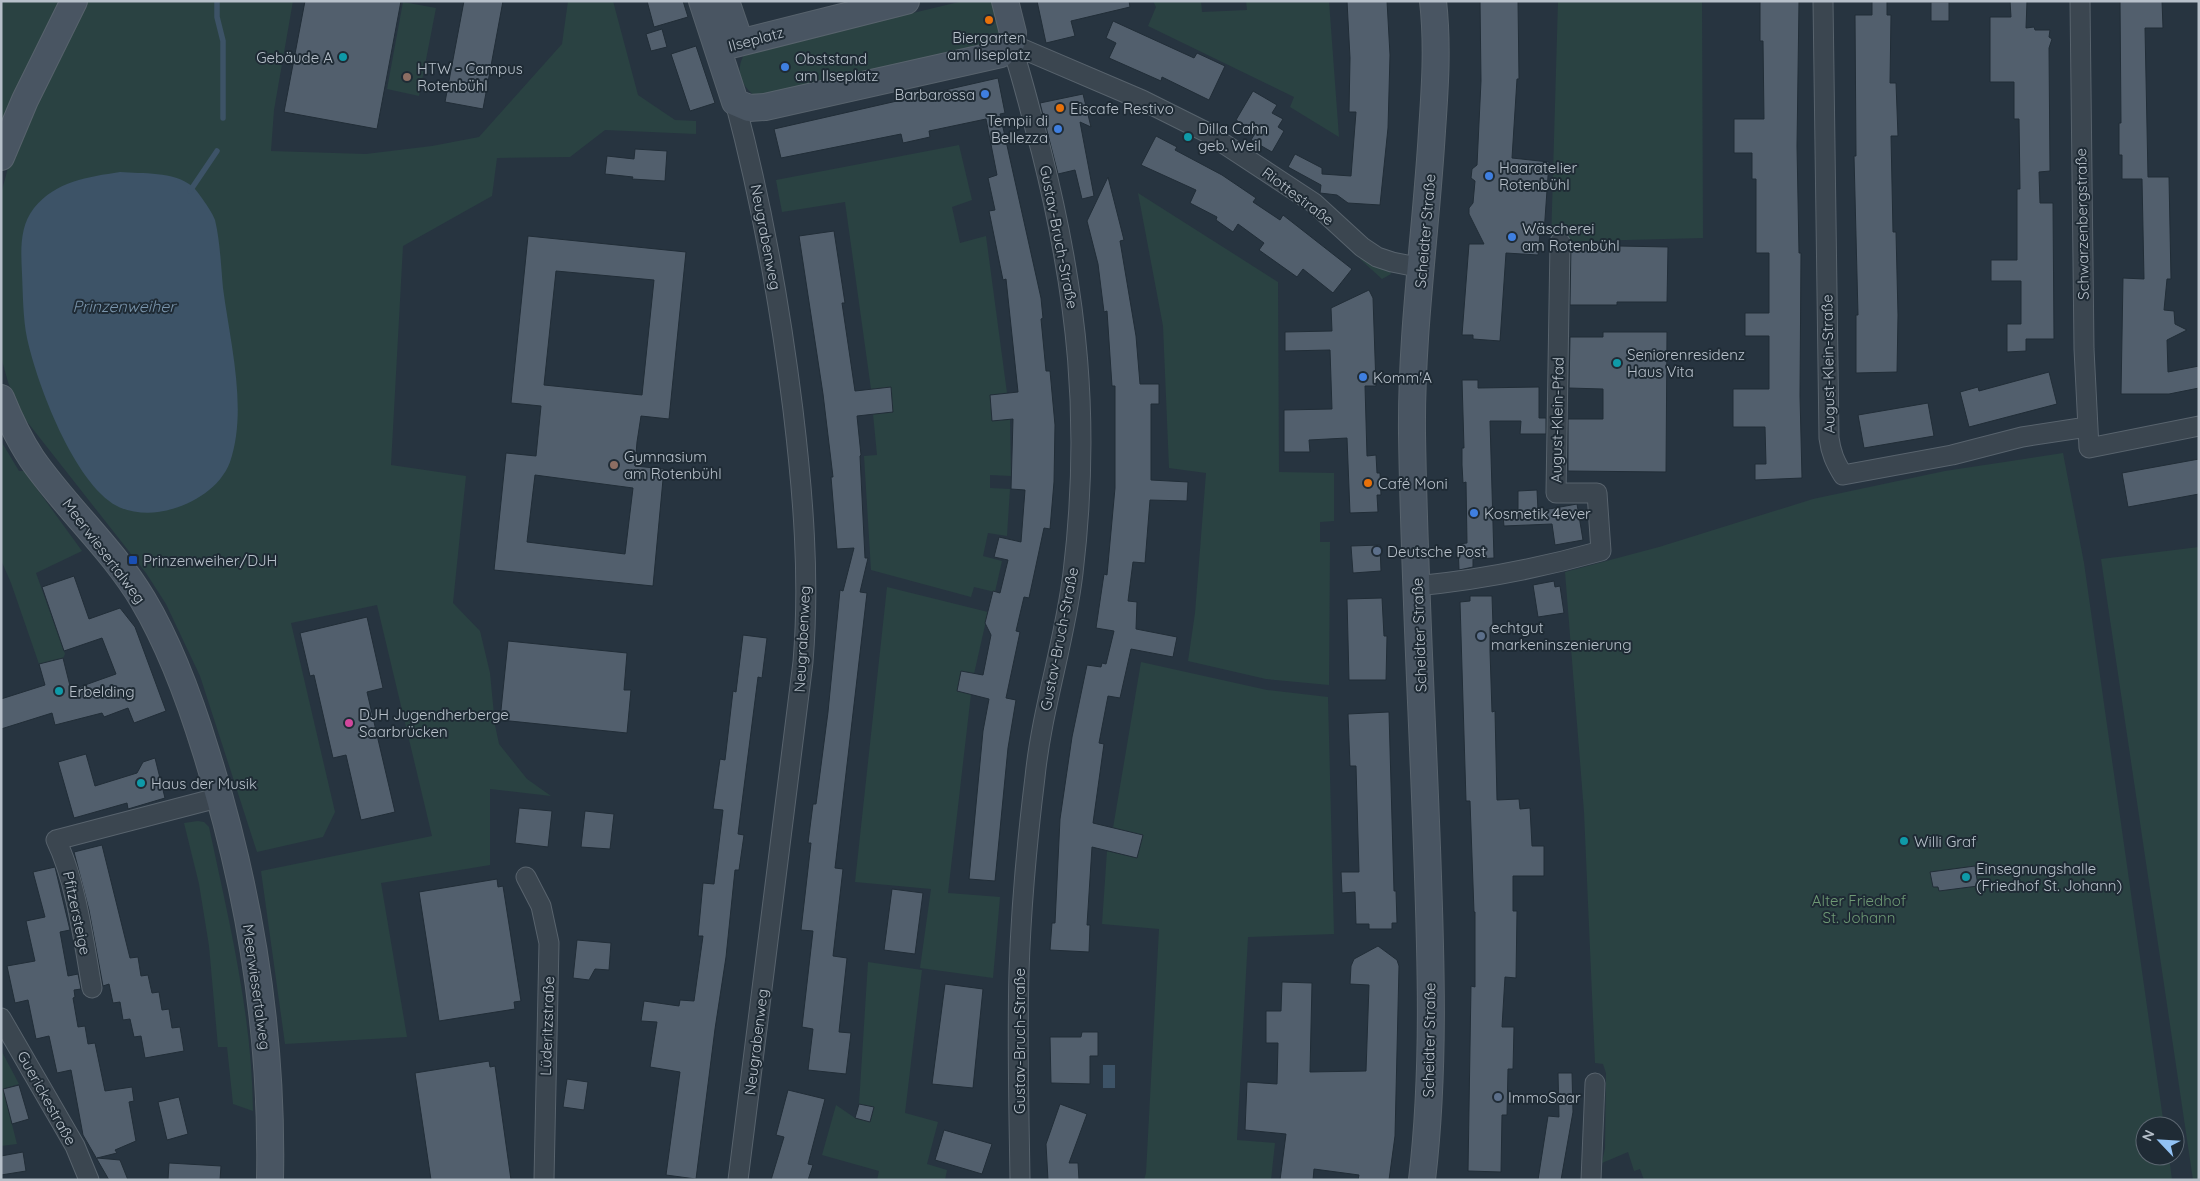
<svg xmlns="http://www.w3.org/2000/svg" width="2200" height="1181" font-family="Quicksand,sans-serif">
	<rect width="100%" height="100%" fill="#273440"/>
	<path fill="#2a4242" d="M1 1H60L1 129Z
		M87 1H293L274 110 271 151 366 154 432 146 479 137 562 44 568 1H613L638 95 675 120 696 121V134L605 130 570 157 497 158 492 196 403 246 391 465 466 476 453 603 480 631 490 673 495 725 499 744 527 779 551 796 490 789V865L381 883 407 1037 285 1044 261 871 432 836 377 605 291 623 335 812 323 837 257 852 200 676 166 604 146 573 21 414 8 382 1 357V194L10 160Z
		M963 1H994L1003 27 998 42 756 97C741 85 734 71 745 53Z
		M1153 1H1201L1202 12 1247 10 1246 1H1329L1339 137 1290 107 1294 97 1148 26 1156 7Z
		M1558 1H1702L1703 238 1551 242Z
		M403 2 436 8 419 96 387 89Z
		M959 145 972 200 952 207 960 243 986 236 1007 393 990 395 992 421 1010 419 1011 476 990 475V488L1010 489 1007 536 988 533 983 556 1002 561 995 592 974 587 971 597 871 570 864 456 877 455 873 414 893 412 871 389 845 202 782 212 776 180Z
		M1138 193 1278 282 1279 472 1334 473V521L1320 522V542H1330L1329 685 1266 679 1188 661 1195 613 1206 473 1169 468 1163 326Z
		M1363 256 1390 269 1391 274 1382 279 1360 259Z
		M1 441 19 471H24L82 551 36 573 65 654 63 658 39 664 11 583 1 560Z
		M2063 453 2084 563 2164 1126H2145V1156H2169L2172 1180H1644L1640 1169 1634 1171 1628 1152 1602 1163 1605 1148 1606 1073 1603 1064 1595 1063 1584 812 1565 572 1659 547 1813 499 1945 471Z
		M2199 547V1180H2193L2101 559Z
		M887 587 988 612 974 674 961 671 957 691 971 694 948 893 1000 897 993 978 920 968 931 889 855 882Z
		M1141 662 1267 690 1328 697 1334 934 1248 937 1237 1140 1275 1143 1271 1180H1144L1146 1173 1159 929 1102 924 1107 851 1137 858 1143 835 1113 828Z
		M198 821 204 822 209 827C229 921 252 1014 253 1111L233 1104 227 1047H218L209 946 199 884 184 823Z
		M868 962 922 970 905 1113 938 1122 927 1164 947 1170 945 1180H877L879 1171 822 1155 836 1105 855 1118 870 1122 874 1108 859 1104Z
		M1 1050 19 1084 3 1089 17 1144 1 1146Z"/>
	<path fill="#3d5367" d="M120 172C143 174 173 171 192 186 197 190 213 213 215 220 220 241 221 266 223 288 230 342 248 410 230 462 219 491 186 508 158 512 145 514 128 512 117 506 74 483 37 384 27 338 23 318 23 296 22 274 21 252 19 227 34 208 56 181 88 177 120 172Z
		M1103 1065H1115V1088H1103Z"/>
	<g fill="none" stroke-linecap="round" stroke-linejoin="round">
		<path stroke="#3d5367" stroke-width="5.5" d="M217 1V17L223 41V118
			M190 191 217 151"/>
	</g>
	<path fill="#525f6d" stroke="#212d37" fill-rule="evenodd" d="M305 1H401L377 129 284 112Z
		M464 1H503L483 109 445 102Z
		M647 1H683L688 17 654 27Z
		M1037 1H1129L1130 7 1071 21 1075 36 1046 43Z
		M1347 1H1387L1390 55 1388 128 1380 205 1348 203 1337 195 1320 193 1321 185 1288 167 1295 154 1322 168V174L1351 176 1356 112H1349L1350 58Z
		M1480 1H1518L1519 79H1517L1512 158 1549 162 1544 233H1540L1538 255 1506 253 1500 341 1473 339V335H1462L1469 244H1484L1469 214V208L1473 203 1475 181 1471 178 1472 169 1477 165 1481 81Z
		M1760 1H1799L1797 146 1799 253H1801L1800 396 1802 478 1755 480V464H1766L1765 427H1733V389H1769V336H1745V313H1769V253H1756V179H1752V153H1734V119H1764L1763 41H1760Z
		M1872 1H1887V15H1891L1890 83H1896L1898 136H1891L1893 232H1896L1898 315 1897 372 1856 373V315H1858L1854 156H1856L1855 15H1872Z
		M2010 1H2027L2026 28 2034 27 2035 30H2050L2049 37 2052 39 2049 48 2050 171 2039 172 2040 203H2053L2054 339H2026V351L2007 352V324H2021V281H1991V260H2017V189H2020L2019 119H2014V82H1990V17H2011Z
		M2120 1H2162L2163 28H2145L2148 177H2169L2171 279H2167L2164 310 2174 311 2175 324 2187 330 2167 340 2168 372 2199 366V388L2169 394H2121L2123 278 2144 279 2142 179H2122V155H2119V123H2121Z
		M1931 2H1949V21H1931Z
		M1113 21 1194 58 1197 53 1225 66 1209 100 1162 77 1161 81 1109 58 1116 43 1106 38Z
		M662 29 667 47 651 51 646 34Z
		M696 46 715 103 690 111 671 54Z
		M998 78 1005 113 1000 114 1041 298 1043 318 1041 319 1046 371H1050L1055 425 1054 482 1050 529 1044 528 1029 598 1024 597 1016 631 1020 632 1006 698 1016 700 1008 748 995 881 969 879 983 731 989 699 957 691 961 671 983 675 991 635 985 623 993 591 1000 593 1008 560 994 557 999 537 1021 542 1025 490 1011 489 1013 419 992 421 990 395 1018 392 1006 279 1003 280 989 211 995 210 988 178 997 175 986 119 929 131 930 137 903 143 901 134 781 158 774 129Z
		M1253 91 1277 105 1272 113 1283 119 1278 127 1284 131 1272 152 1251 140 1256 132 1236 120Z
		M1083 94 1091 127 1080 122 1094 196 1082 199 1075 170 1058 174 1040 103Z
		M1156 136 1177 147 1175 150 1222 175 1256 198 1253 202 1280 220 1283 215 1352 269 1333 293 1303 269 1297 277 1259 250 1264 243 1238 224 1233 232 1216 220 1217 217 1190 203 1196 190 1141 165Z
		M635 149 667 151 665 181 632 179 633 177 605 174 607 156 634 159Z
		M1108 177 1124 240 1120 241 1136 336 1140 384H1159V404H1151V480L1188 482 1187 501 1150 500 1145 563 1133 562 1128 601 1137 602 1136 629 1177 637 1173 657 1131 649 1120 698 1108 696 1099 743 1104 744 1093 823 1143 835 1137 858 1092 847 1087 925H1090L1089 952 1050 950 1052 923H1055L1060 819 1072 737 1087 665 1101 667 1102 663 1106 664 1114 631 1096 628 1104 574 1107 575 1115 488V386H1112L1107 311 1104 312 1098 264 1087 221Z
		M834 231 845 303H842L855 391 891 387 893 412 857 416 861 455 860 456 865 558H868L860 592 867 593 835 868 843 869 833 956 847 958 839 1032 851 1033 846 1074 808 1070 813 1029 802 1027 813 931 801 930 811 843H808L813 804H816L828 712 840 590 843 591 854 548 837 549 831 477H833L823 394 799 236Z
		M528 236 686 252 669 419 641 416 637 442 635 466 664 469 653 586 494 570 506 453 536 456 541 406 511 403ZM556 271 654 280 642 395 544 385ZM535 475 633 488 625 554 527 542Z
		M1571 245 1668 247 1667 302H1617V305H1570Z
		M1369 290 1373 298 1376 386H1365L1367 456 1376 455 1377 473H1380L1381 495H1377L1378 512 1350 513 1347 438 1309 440 1310 452H1284V410L1332 409 1330 350 1285 351V332L1332 331 1331 308Z
		M1603 332H1667L1666 472 1568 471V419H1603V389L1569 388 1570 337H1603Z
		M2049 372 2057 404 1969 427 1960 392 1978 387 1979 391Z
		M1462 380H1478V388L1539 387V418H1546V434H1520L1521 421H1490L1494 558 1473 559V567L1459 570 1458 544 1467 543 1466 482 1463 483 1462 465V448H1464Z
		M1928 403 1934 436 1864 448 1858 415Z
		M2199 459V494L2128 507 2122 473Z
		M1537 490 1538 511 1577 504 1583 540 1555 545 1552 524 1504 526 1503 516 1518 514V491Z
		M1380 545 1381 571 1353 573 1351 546Z
		M74 576 89 619 120 608 135 627 166 711 134 723 128 708 104 717 102 713 55 725 52 713 1 729V699L45 685 39 664 63 658 71 690 116 674 102 638 64 651 42 587Z
		M1554 581 1555 587 1560 586 1564 613 1538 617 1533 585Z
		M1470 596H1492L1493 626 1490 627V651L1492 712 1495 711 1497 800 1519 799 1520 809 1530 808 1532 846H1544V876H1513V911H1517L1516 978 1505 977 1502 1027H1514L1513 1069H1508L1507 1115H1502L1501 1172 1468 1171 1471 986 1475 987V912H1474L1470 801H1466L1460 602 1470 601Z
		M1382 598 1384 636H1387L1386 680H1349L1347 599Z
		M367 617 383 688 367 692 395 812 361 820 346 755 333 758 314 675 310 676 300 633Z
		M743 635 767 638 762 678 758 677 738 834 744 835 739 870H735L726 957 715 1029 696 1179 666 1175 680 1072 650 1067 657 1022 641 1021 644 1001 679 1006 680 1000 694 1001 703 936H698L703 883 714 884 723 810 713 809 720 759 725 760 733 691 736 692Z
		M508 641 627 653 624 690H631L627 733 500 720Z
		M1389 712 1394 891H1396L1397 923H1392V929H1369V924H1356L1355 892 1342 893 1341 872H1359L1356 766H1350L1348 714Z
		M86 754 95 786 137 773 143 762 155 758 165 798 128 809 127 803 74 818 58 762Z
		M519 808 552 811 548 847 515 843Z
		M585 811 614 814 610 849 581 847Z
		M102 845 130 958 138 957 141 976 148 975 152 993 159 992 162 1010 169 1009 172 1028 180 1027 184 1051 145 1058 141 1036 134 1037 130 1019 123 1020 120 1002 113 1003 109 984 103 986 89 910 74 852Z
		M1975 866 1978 886 1939 891 1938 887H1933L1930 872Z
		M55 867 70 930 60 932 68 976 78 974 81 989 74 990 75 997 73 998 78 1027 85 1026 88 1044 95 1043 105 1091 132 1087 134 1101 129 1102 136 1141 115 1150 117 1153 97 1158 120 1160 128 1180H109L83 1135 71 1070 57 1073 49 1036 36 1039 28 1000 15 1003 7 966 35 961 26 921 45 917 33 872Z
		M497 879 498 887 503 886 521 1001 514 1002 515 1009 439 1021 419 892Z
		M892 889 923 893 915 954 884 950Z
		M577 940 611 943 609 970 595 969 589 980 573 978Z
		M1378 946 1397 960 1399 966 1395 1136 1389 1180H1358L1359 1175 1314 1169 1313 1180H1280L1286 1134 1245 1130 1247 1082 1277 1084 1278 1043H1266V1011H1281L1282 982 1312 983 1310 1072 1366 1071 1369 985 1350 984 1351 966 1354 959Z
		M945 984 983 989 973 1088 932 1084Z
		M1082 1032H1098V1056H1090V1084L1051 1083 1050 1037H1081Z
		M489 1061 490 1067 495 1066 511 1180H431L415 1073Z
		M1558 1073H1572L1573 1112 1561 1180H1538L1548 1116 1559 1117Z
		M567 1079 588 1082 584 1110 563 1107Z
		M19 1085 29 1119 12 1124 3 1089Z
		M788 1090 825 1099 808 1164 813 1165 808 1180H771L784 1137 776 1135Z
		M179 1097 188 1134 167 1140 158 1102Z
		M859 1104 874 1107 870 1122 855 1118Z
		M1060 1104 1087 1114 1069 1163H1078L1079 1180H1048L1046 1144Z
		M944 1130 992 1144 982 1174 935 1160Z
		M23 1152 26 1171 1 1175V1156Z
		M169 1163 221 1166 220 1180H168Z"/>
	<g fill="none" stroke-linecap="round" stroke-linejoin="round">
		<g stroke="#58636d" stroke-width="21">
			<path id="street" d="M1823 1 1829 438C1831 453 1835 462 1843 475L1952 455 2022 437 2087 427
				M2080 1 2084 349 2089 448 2199 426
				M1011 44C1023 79 1031 115 1041 150 1078 296 1091 423 1073 573 1065 641 1042 708 1035 777 1027 842 1021 907 1019 972 1017 1041 1019 1111 1020 1180
				M1011 44 1142 100 1206 132 1314 203 1362 247 1377 257 1392 262 1422 268
				M735 102C762 203 780 305 793 410 803 493 810 578 803 662L738 1180
				M1416 586C1479 580 1540 568 1601 551L1597 493H1556L1560 242
				M526 877 541 906 549 943 544 1180
				M92 988C84 943 76 881 56 840L221 797
				M1 1018 75 1146 89 1180
				M1591 1180 1595 1083"/>
		</g>
		<g stroke="#58636d" stroke-width="28">
			<path id="secondary" d="M702 1 735 102 749 108 765 107 1001 54 1011 44 1013 33 1005 1
				M726 1 740 42
				M719 48 906 1
				M1 157 25 100 74 1
				M1 398C9 418 20 441 32 459 66 508 112 548 143 600 171 647 190 700 206 752 250 891 273 1035 270 1180
				M1422 1180C1435 1070 1431 958 1427 848 1422 710 1414 571 1412 433 1411 332 1426 232 1432 131 1435 88 1438 45 1433 1"/>
		</g>
		<use href="#street" stroke="#3b4650" stroke-width="19"/>
		<use href="#secondary" stroke="#495562" stroke-width="26"/>
	</g>
	<g fill="#e8710a" stroke="#1f2b35" stroke-width="2">
		<circle cx="989" cy="20" r="5"/>
		<circle cx="1060" cy="108" r="5"/>
		<circle cx="1368" cy="483" r="5"/>
	</g>
	<g fill="#0f9aa8" stroke="#1f2b35" stroke-width="2">
		<circle cx="343" cy="57" r="5"/>
		<circle cx="1188" cy="137" r="5"/>
		<circle cx="1617" cy="363" r="5"/>
		<circle cx="59" cy="691" r="5"/>
		<circle cx="141" cy="783" r="5"/>
		<circle cx="1904" cy="841" r="5"/>
		<circle cx="1966" cy="877" r="5"/>
	</g>
	<g fill="#3f7fe0" stroke="#1f2b35" stroke-width="2">
		<circle cx="785" cy="67" r="5"/>
		<circle cx="985" cy="94" r="5"/>
		<circle cx="1058" cy="129" r="5"/>
		<circle cx="1489" cy="176" r="5"/>
		<circle cx="1512" cy="237" r="5"/>
		<circle cx="1363" cy="377" r="5"/>
		<circle cx="1474" cy="513" r="5"/>
	</g>
	<g fill="#8d6e63" stroke="#1f2b35" stroke-width="2">
		<circle cx="407" cy="77" r="5"/>
		<circle cx="614" cy="465" r="5"/>
	</g>
	<g fill="#5c6f8a" stroke="#1f2b35" stroke-width="2">
		<circle cx="1377" cy="551" r="5"/>
		<circle cx="1481" cy="636" r="5"/>
		<circle cx="1498" cy="1097" r="5"/>
	</g>
	<rect fill="#1a4fb4" stroke="#1f2b35" stroke-width="2" x="128" y="555" width="10" height="10" rx="2.5"/>
	<circle fill="#d1479c" stroke="#1f2b35" stroke-width="2" cx="349" cy="723" r="5"/>
	<g text-anchor="middle" dominant-baseline="central" stroke-width="4" stroke-linejoin="round" paint-order="stroke">
		<g font-size="15" fill="#b7c0ca" stroke="#1f2b35" text-anchor="start">
			<text x="989" y="37" text-anchor="middle">Biergarten<tspan x="989" dy="17">am Ilseplatz</tspan></text>
			<text x="333" y="57" text-anchor="end">Gebäude A</text>
			<text x="795" y="58">Obststand<tspan x="795" dy="17">am Ilseplatz</tspan></text>
			<text x="417" y="68">HTW - Campus<tspan x="417" dy="17">Rotenbühl</tspan></text>
			<text x="975" y="94" text-anchor="end">Barbarossa</text>
			<text x="1070" y="108">Eiscafe Restivo</text>
			<text x="1048" y="120" text-anchor="end">Tempii di<tspan x="1048" dy="17">Bellezza</tspan></text>
			<text x="1198" y="128">Dilla Cahn<tspan x="1198" dy="17">geb. Weil</tspan></text>
			<text x="1499" y="167">Haaratelier<tspan x="1499" dy="17">Rotenbühl</tspan></text>
			<text x="1522" y="228">Wäscherei<tspan x="1522" dy="17">am Rotenbühl</tspan></text>
			<text x="1627" y="354">Seniorenresidenz<tspan x="1627" dy="17">Haus Vita</tspan></text>
			<text x="1373" y="377">Komm'A</text>
			<text x="624" y="456">Gymnasium<tspan x="624" dy="17">am Rotenbühl</tspan></text>
			<text x="1378" y="483">Café Moni</text>
			<text x="1484" y="513">Kosmetik 4ever</text>
			<text x="1387" y="551">Deutsche Post</text>
			<text x="143" y="560">Prinzenweiher/DJH</text>
			<text x="1491" y="627">echtgut<tspan x="1491" dy="17">markeninszenierung</tspan></text>
			<text x="69" y="691">Erbelding</text>
			<text x="359" y="714">DJH Jugendherberge<tspan x="359" dy="17">Saarbrücken</tspan></text>
			<text x="151" y="783">Haus der Musik</text>
			<text x="1914" y="841">Willi Graf</text>
			<text x="1976" y="868">Einsegnungshalle<tspan x="1976" dy="17">(Friedhof St. Johann)</tspan></text>
			<text x="1508" y="1097">ImmoSaar</text>
		</g>
		<g font-size="15" fill="#b7c0ca" stroke="#1f2b35">
			<text transform="translate(756 39) rotate(-15)">Ilseplatz</text>
			<text transform="translate(1298 196) rotate(37)">Riottestraße</text>
			<text transform="translate(2082 224) rotate(-91)">Schwarzenbergstraße</text>
			<text transform="translate(1425 231) rotate(-85)">Scheidter Straße</text>
			<text transform="translate(766 237) rotate(79)">Neugrabenweg</text>
			<text transform="translate(1059 237) rotate(79)">Gustav-Bruch-Straße</text>
			<text transform="translate(1828 364) rotate(-91)">August-Klein-Straße</text>
			<text transform="translate(1557 420) rotate(-89)">August-Klein-Pfad</text>
			<text transform="translate(104 551) rotate(53)">Meerwiesertalweg</text>
			<text transform="translate(1419 635) rotate(-92)">Scheidter Straße</text>
			<text transform="translate(802 639) rotate(-87)">Neugrabenweg</text>
			<text transform="translate(1059 639) rotate(-79)">Gustav-Bruch-Straße</text>
			<text transform="translate(77 913) rotate(78)">Pfitzersteige</text>
			<text transform="translate(257 987) rotate(82)">Meerwiesertalweg</text>
			<text transform="translate(547 1026) rotate(-88)">Lüderitzstraße</text>
			<text transform="translate(1429 1040) rotate(-89)">Scheidter Straße</text>
			<text transform="translate(1019 1041) rotate(-90)">Gustav-Bruch-Straße</text>
			<text transform="translate(756 1042) rotate(-83)">Neugrabenweg</text>
			<text transform="translate(47 1098) rotate(61)">Guerickestraße</text>
		</g>
		<g font-size="15" fill="#6f9a75" stroke="#1f2b35">
			<text x="1859" y="900">Alter Friedhof<tspan x="1859" dy="17">St. Johann</tspan></text>
		</g>
		<g font-size="16" font-style="italic" fill="#7994ab" stroke="#1f2b35">
			<text x="124" y="306">Prinzenweiher</text>
		</g>
	</g>
	<rect width="2200" height="1181" fill="none" stroke="#b7c0ca" stroke-width="5"/>
	<g transform="translate(2160 1141) rotate(295)"><circle r="24" fill="#1f2b35" stroke="#5c6771"/>
	<path d="M0-4L9 19L0 12L-9 19Z" fill="#92c2f4"/>
	<text y="-8" font-size="14" font-weight="bold" text-anchor="middle" fill="#b7c0ca">N</text>
	</g>
</svg>
